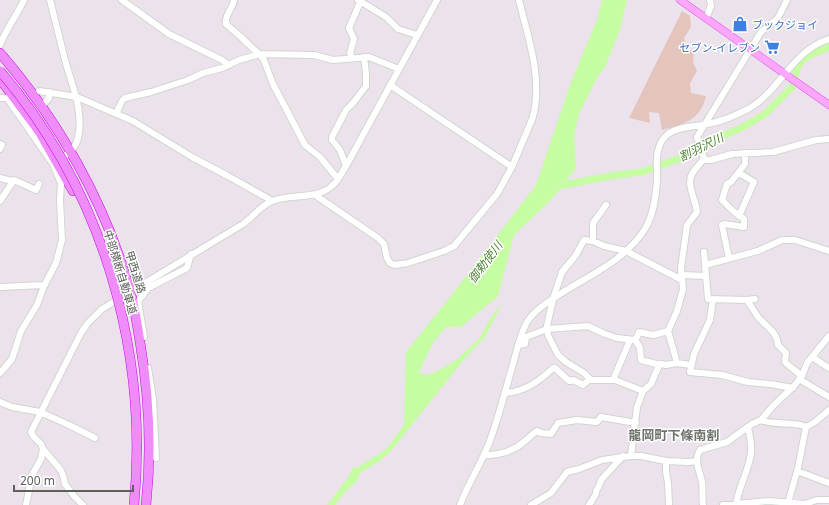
<svg xmlns="http://www.w3.org/2000/svg" width="829" height="505" font-family="'Noto Sans','Noto Sans JP',sans-serif">
	<rect width="100%" height="100%" fill="#ece2ec"/>
	<path fill="#e4c5be" d="M682 11 690 16 691 27 684 38 687 49 694 51 693 62 697 71 690 83 691 93 706 96C701 120 683 125 662 130L659 113 649 112 650 123 629 118Z"/>
	<path fill="#c6fca2" d="M602 0H627L620 30 605 67 597 78 579 114 574 136 576 168 552 199 514 235 498 296 461 327H446L432 344 419 373 429 375 454 362 479 339 492 316 503 302 485 337 466 357 391 451 381 460 360 473 357 481 345 492 335 505H327L349 476 353 468 358 467 385 450 391 443 404 425 406 352 447 301 536 185 570 85 598 17Z"/>
	<g fill="none" stroke-linecap="round" stroke-linejoin="round">
		<path stroke="#c6fca2" stroke-width="7" d="M553 187 616 175 642 172 686 156 696 147 741 128 765 114 792 87 798 66 802 61 808 56 829 47"/>
		<g stroke="#d0d6cf" stroke-width="8">
			<path id="minor" d="M50 0C55 20 60 40 65 60 72 86 84 111 78 138 75 150 67 155 58 160
				M122 0 169 34 222 60 229 65
				M234 0C233 9 224 15 226 24L241 37 263 58 273 84 305 145 320 157 338 179
				M358 0 386 17 398 29 417 35
				M706 18 711 6 710 0
				M0 45C6 29 17 15 24 0
				M352 58 350 53 354 39 349 28 361 0
				M390 85 512 167
				M39 91 77 97 133 121 192 157 228 176 269 199 271 201
				M0 98H7L53 164 61 183 60 200 62 240 56 263 44 286 37 305 21 331 12 359 0 373
				M42 106 49 98 50 92
				M116 114 122 101 125 98 151 92 188 80 203 73 222 68 239 60 260 54 314 55 333 60 369 57 399 69
				M0 144 2 145 0 149
				M703 160H711L732 154 773 152 816 140 829 139
				M346 166 340 150 332 140V137L346 110 353 103 366 86V73L364 57
				M739 173 754 182 739 216
				M0 178 12 181
				M315 195 378 238 384 244 387 258 390 263 395 265 408 263 444 251 454 246 497 194 512 167 533 117C543 78 528 38 519 0
				M0 201 14 180 36 190 39 184
				M593 241V223L606 205
				M704 252 708 299 747 300 755 299
				M729 258 722 225 724 224 744 227V219L733 211 722 200 727 184 731 182 745 164V153
				M705 265 758 251 782 240H795L829 251
				M681 275 706 276
				M0 287 44 285
				M713 299 710 320 694 354 690 372 722 375 748 382 770 384 793 388
				M747 300C751 306 754 311 758 317 765 326 778 332 778 345L786 353 785 362 787 364 802 376
				M144 337 138 302 148 288 187 268 191 254
				M635 339 640 348 641 360 660 365
				M518 345 525 344 526 337 547 329 588 326 605 334 617 338 634 340 636 339 639 332 653 335 668 331
				M812 357 829 368
				M677 363 668 331 677 311 683 289 681 268 687 225 697 212C696 200 686 185 692 174 695 168 701 164 704 158L697 137 761 32 778 18 787 0
				M148 368 153 399 156 458
				M799 379 829 397
				M613 380 630 340
				M643 391 615 380H591L584 373 566 362 558 355 548 335 547 326 553 299 562 272 576 255 584 240 593 241 604 246 626 251 682 280
				M505 393C524 392 540 381 553 368H555L569 381 573 380 583 385 590 379
				M0 402 12 407 40 412 69 425 95 438
				M761 420C774 426 797 421 806 427
				M484 455C498 456 514 451 525 441 529 438 532 434 537 431L541 433 551 434 558 423 577 420 597 422 601 417 636 423
				M631 456 637 407 643 391 651 384 659 365 661 364 666 365 677 363 691 365
				M666 461V472L668 483 669 505
				M797 471 829 483
				M788 503 798 468 806 427 815 422 829 410
				M736 504C739 486 749 470 751 453 752 444 750 436 748 428
				M26 505 32 475 41 459 43 449
				M83 505 74 496 65 484 63 475 60 469 43 449 41 444 33 436 31 432 81 333 87 324 102 309 243 224C253 217 260 206 272 201 292 193 318 201 334 184 339 179 342 172 346 166L437 0
				M460 505C469 481 484 460 492 435 500 412 506 388 513 364 517 350 520 334 527 322 534 311 544 305 554 298 585 277 624 262 645 229 654 214 656 196 657 179 657 164 654 145 668 134 679 126 696 127 708 124 723 121 737 115 750 108 781 89 793 50 829 39
				M531 505 551 493 567 472 579 469 602 460 631 456H641L666 461 688 462 697 461
				M589 505 596 494V491L599 486 601 480 623 456
				M703 505C702 498 703 489 702 482 700 471 693 461 700 450L727 442 752 424 761 420 774 405 794 386 802 376 807 363 829 336
				M723 505 769 501 804 504 817 500H829"/>
		</g>
		<g stroke="#dc5bec" stroke-width="8">
			<path id="major" d="M680 0 829 105"/>
		</g>
		<g stroke="#c607e7" stroke-width="10">
			<path id="highway" d="M0 53C59 121 106 204 130 291 135 308 137 325 140 342 149 396 152 450 146 505
				M0 79 39 131 73 191"/>
		</g>
		<use href="#minor" stroke="#fff" stroke-width="6"/>
		<use href="#major" stroke="#fca7fc" stroke-width="7"/>
		<use href="#highway" stroke="#ef8cf9" stroke-width="9"/>
		<g stroke="#c607e7" stroke-width="10" stroke-linecap="butt">
			<path id="highway-bridge" d="M0 71C102 190 149 349 134 505"/>
		</g>
		<use href="#highway-bridge" stroke="#ef8cf9" stroke-width="9"/>
	</g>
	<defs>
		<g id="shop-bare" transform="scale(1.2)"><path d="M-5-2.5h2.3a2.7 3.5 0 0 1 5.4 0H5L5.5 6h-11ZM-1.5-2.5h3a1.5 2.3 0 0 0-3 0Z" fill="#3f7fe0" stroke="#fff" stroke-width="2.5" paint-order="stroke"/></g>
		<g id="supermarket-bare" transform="scale(1.2)"><path d="M-6-5.5h2.5l.6 2H6L4.5 2H-2.5L-4.4-4H-6ZM-1.5 3.2a1.3 1.3 0 1 0 .1 0ZM3 3.2a1.3 1.3 0 1 0 .1 0Z" fill="#3f7fe0" stroke="#fff" stroke-width="2.5" paint-order="stroke"/></g>
	</defs>
	<g fill-rule="evenodd">
		<use href="#shop-bare" x="740" y="24"/>
		<use href="#supermarket-bare" x="772" y="47"/>
	</g>
	<g text-anchor="middle" dominant-baseline="central" stroke-width="3" stroke-linejoin="round" paint-order="stroke">
		<g font-size="11" fill="#366cbe" stroke="#fff" text-anchor="start">
			<text x="752" y="24">ブックジョイ</text>
			<text x="760" y="47" text-anchor="end">セブン-イレブン</text>
		</g>
		<g font-size="11" fill="#5c625a" stroke="#fff">
			<text transform="translate(121 272) rotate(73)">中部横断自動車道</text>
			<text transform="translate(136 272) rotate(73)">甲西道路</text>
		</g>
		<g font-size="12" font-style="italic" fill="#4d8133" stroke="#fff">
			<text transform="translate(701 147) rotate(-26)">割羽沢川</text>
			<text transform="translate(485 262) rotate(-53)">御勅使川</text>
		</g>
		<g font-size="13" font-weight="bold" fill="#6e746b" stroke="#fff">
			<text x="674" y="435">龍岡町下條南割</text>
		</g>
	</g>
	<path d="M14 485v6h119v-6" fill="none" stroke="#5c625a" stroke-width="2"/>
	<text x="20" y="485" font-size="12" fill="#5c625a" stroke="#ffffff" stroke-width="3" paint-order="stroke">200 m</text>
</svg>
